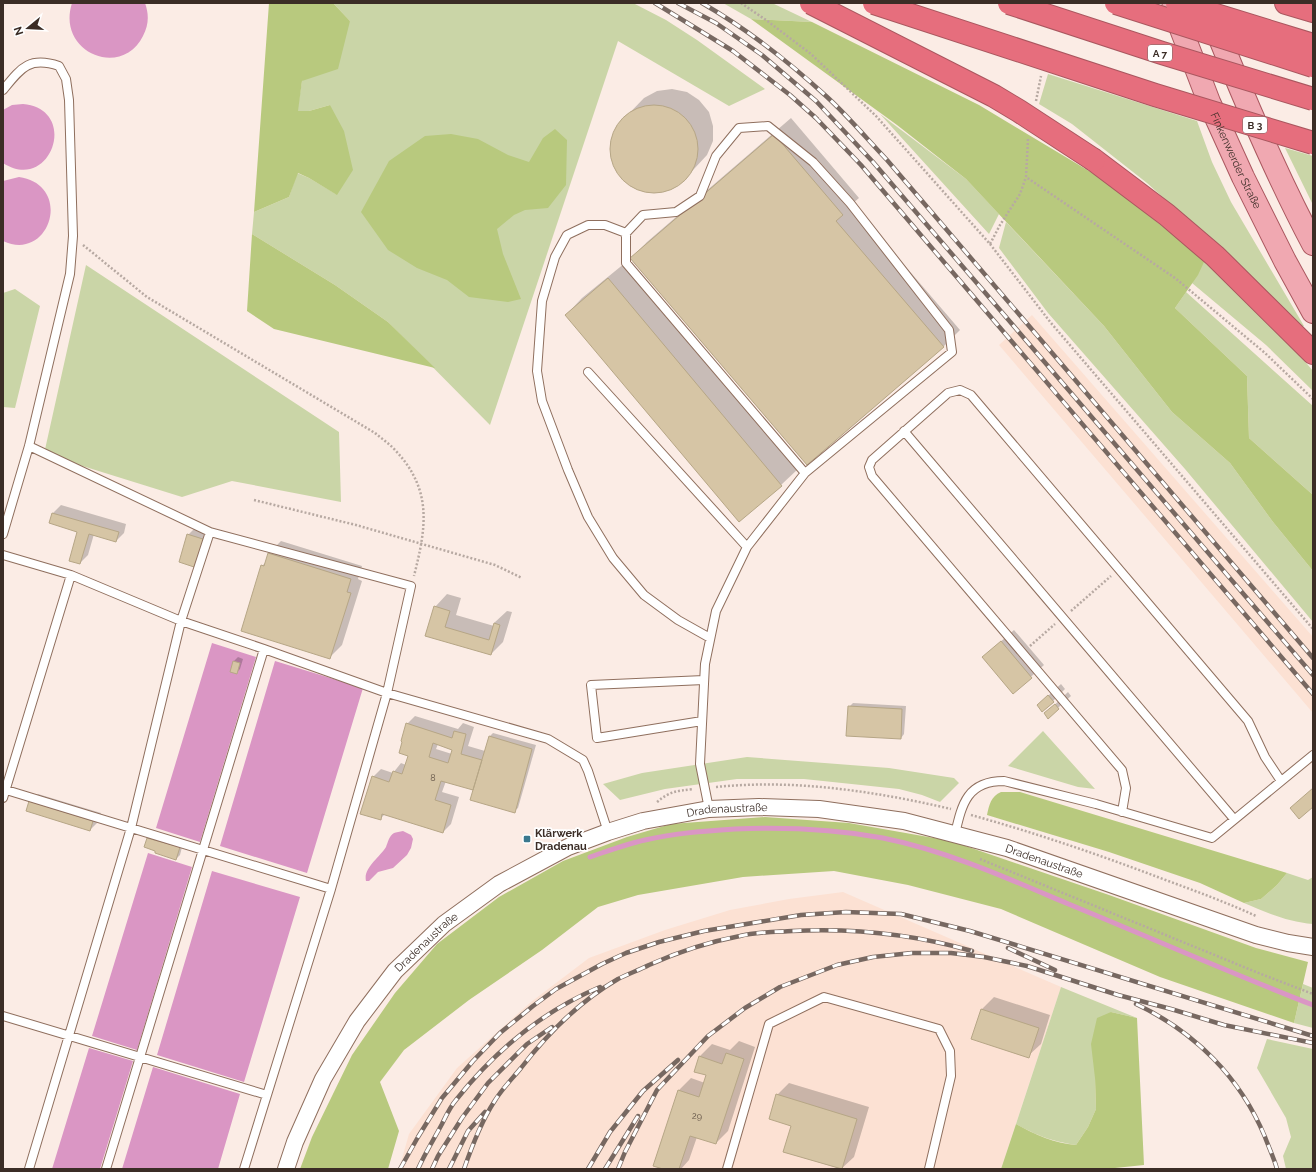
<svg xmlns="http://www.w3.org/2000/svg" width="1316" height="1172" font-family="Raleway,sans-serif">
	<rect width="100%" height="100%" fill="#fbece5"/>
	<path fill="#fce1d3" d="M1032 315 1313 637V713L999 345Z
		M843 892 1061 987 1001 1169H399L409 1134 457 1068 531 1002 589 958 665 930 730 910 789 899Z"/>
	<path fill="#cad5a7" d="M333 3H633L666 20 697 40 765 89 729 106 618 41 490 425 388 322 335 285 252 234 254 212 289 197 297 173 309 178 336 194 330 105 309 111 297 112 302 81 350 21Z
		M723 3H772L812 22 751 19Z
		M1048 74 1197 121 1212 162 1231 202 1304 326 1300 328 1240 267 1147 183 1072 124 1039 104Z
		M880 114 966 179 999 214 989 234Z
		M1285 148 1313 156V205Z
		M1006 222 1104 326 1172 412 1230 463 1273 522 1313 571V622L1185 469 1048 313 999 248Z
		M1205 260 1286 339 1313 371V391L1266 345 1192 283Z
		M86 265 339 432 341 502 232 481 182 497 44 454Z
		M15 289 40 306 15 408 3 407V293Z
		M1186 292 1313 406V495L1249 438 1247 376 1175 308Z
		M1043 731 1095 789 1078 787 1008 766Z
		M747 757 889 768 954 778 959 783 940 802 922 795 899 789 804 779H737L665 789 620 800 603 784 642 773Z
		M1287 873 1308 880 1313 877V924C1288 922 1267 913 1244 903L1261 899 1277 885Z
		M1303 984 1313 988V1028L1294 1023Z
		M1061 987 1137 1018 1111 1012 1095 1078 1096 1109 1088 1127 1076 1145C1051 1141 1038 1136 1016 1124Z
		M1267 1039 1313 1049V1169H1286L1283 1156 1291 1137 1286 1118 1257 1068Z"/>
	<path fill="#b8c97e" d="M269 3H333L350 21 338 69 302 81 298 111H309L330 105 344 131 353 170 337 195 309 178 298 173 289 197 254 212Z
		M751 19 812 22 979 105 1104 180 1205 260 1198 275 1175 308 1247 376 1249 438 1313 495V571L1273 522 1230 463 1172 412 1104 326 966 179 897 125Z
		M555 129 567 140 566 185 548 208 525 210 514 215 497 229 503 254 521 299 508 302 469 297 447 280 417 268 388 250 361 212 389 161 425 136 451 134 478 139 508 155 529 162 543 138Z
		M252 234 335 285 388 322 435 368 274 329 247 311Z
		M1001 792H1020L1287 873 1277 885 1261 899 1244 903 1200 883 1109 852 987 815C989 805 991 796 1001 792Z
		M765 817 849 823 951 841 1109 895 1256 948 1308 962 1294 1023 1160 977 1001 909 908 885 834 871 743 877 638 895 598 907 542 950 469 1000 404 1050 380 1082 399 1131 388 1169H300L312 1137 352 1055 395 993 437 944 499 897 563 861 627 837 671 824Z
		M1111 1012 1137 1018 1144 1165 1115 1168V1169H1001L1016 1124C1036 1135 1054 1143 1076 1145L1088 1127 1096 1109 1095 1078 1091 1044 1097 1018Z"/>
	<path fill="#da96c4" d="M72 3H145C149 14 149 25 143 36 122 79 56 53 72 3Z
		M23 104C80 109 51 194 3 163V110L12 105Z
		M19 177C74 185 50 263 3 241V181Z
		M212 643 256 657 200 842 156 828Z
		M275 661 363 688 307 873 220 846Z
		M403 831 411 835 413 839 411 848 407 855 393 868 378 872 369 881H366C363 868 380 857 386 847 388 842 389 836 394 833 396 832 400 832 403 831Z
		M148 853 192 867 137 1050 92 1036Z
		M212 871 300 897 244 1082 157 1055Z
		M89 1048 133 1061 100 1169H52Z
		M153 1067 240 1094 218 1169H122Z"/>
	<path fill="#0003" fill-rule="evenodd" d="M672 89 687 92 699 100 709 112 713 126V141L707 155 681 183 668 190 655 193 642 191 630 186 621 177 614 166 611 153V140L617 126 644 98 657 91Z
		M791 118 859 198 852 204 960 330 944 346 807 463 631 258 647 242Z
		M625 263 798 469 781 485 566 315 582 298Z
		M61 505 126 524 124 533 116 541 94 534 88 555 80 563 79 531 50 523 53 513Z
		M196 527 213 532 197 567 188 535Z
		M281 541 362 566 358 579 362 581 342 645 330 657 262 566 266 562 269 553Z
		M447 594 461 598 456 615 494 626V623L507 611 512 612 503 642 491 654 426 635 435 607Z
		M1014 630 1044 665 1013 693 983 657Z
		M238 657 243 659 240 669 236 673 231 671 234 661Z
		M1061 684 1065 689 1053 701 1038 705Z
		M1068 692 1071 696 1048 717 1045 714Z
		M853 703 906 706 904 734 901 738 849 707Z
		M415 716 458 729 463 723 474 727 468 746 485 751 489 737 493 733 536 745 518 808 514 811 475 787 446 781 442 792 459 797 451 824 443 832 385 814 380 819 373 777 381 769 393 773 401 763 406 765 409 755 407 724ZM438 744 454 749 452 754 436 749Z
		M38 794 101 813 98 822 90 830 29 802Z
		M151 835 183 843 180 855 176 859 148 838Z
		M994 997 1050 1015 1041 1044 1028 1056 982 1009Z
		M739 1041 755 1047 728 1131 716 1143 697 1137 689 1160 681 1169H666L678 1091 691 1078 705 1083 707 1075 700 1056 712 1044 730 1050Z
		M789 1083 869 1107 854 1157 841 1169 784 1152 792 1125 777 1095Z"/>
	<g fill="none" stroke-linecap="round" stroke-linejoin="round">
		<path stroke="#da96c4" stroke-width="5" d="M590 857C608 851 626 844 645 840 675 833 705 831 735 829 785 827 834 829 883 838 947 851 1007 878 1066 903 1149 937 1230 973 1313 1005"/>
	</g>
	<path fill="#d6c5a5" stroke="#b6a686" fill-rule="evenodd" d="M610 149a44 44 0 1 1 88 0a44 44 0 1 1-88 0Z
		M774 134 843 215 836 221 944 347 807 465 630 258Z
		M608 278 782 486 739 522 565 315Z
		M52 513 119 532 116 542 89 534 80 564 69 561 77 532 49 523Z
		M187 534 206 540 197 568 179 562Z
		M268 553 351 579 347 592 351 593 330 659 241 631 261 565 264 566Z
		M434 606 450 611 445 627 489 640 494 623 500 625 491 655 425 636Z
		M1001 641 1032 678 1013 694 982 657Z
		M233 661 240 663 237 674 230 672Z
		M1048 695 1054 702 1042 712 1037 705Z
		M1055 704 1059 709 1048 719 1044 713Z
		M848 706 902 709 901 739 846 736Z
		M406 723 452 738 454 731 466 734 461 754 482 760 473 790 441 781 435 800 451 805 443 833 382 814 381 820 360 814 372 776 389 782 393 771 402 774 408 756 399 753 402 742 401 741ZM433 743 452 750 448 763 429 757Z
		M489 736 532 749 515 813 470 800Z
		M1313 788V807L1299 819 1290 808Z
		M29 801 93 821 90 831 26 811Z
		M147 838 180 847 176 860 155 853V851L144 847Z
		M981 1009 1039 1028 1029 1058 971 1039Z
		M726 1053 744 1059 716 1144 690 1136 679 1169H663L653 1166 678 1090 699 1097 706 1075 694 1072 699 1056 722 1064Z
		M776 1094 857 1119 842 1169 783 1152 791 1126 769 1119Z"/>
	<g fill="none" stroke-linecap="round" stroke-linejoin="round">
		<g stroke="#8f6f5e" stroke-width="10">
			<path id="lane" d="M3 90C21 68 29 56 59 66L66 79 69 100 73 236 70 274 29 446 3 534
				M626 233 605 225H588L567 235 555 257 542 301 537 371 542 401 568 470 588 517 613 558 644 595 678 620 710 638
				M588 372 747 547
				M904 431 1234 819
				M29 446 210 532 411 586 387 693 331 889 244 1169
				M3 555 71 575 181 621 264 649 387 693 548 739 583 760 588 771 608 832
				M702 721 597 738 591 685 704 680
				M3 789 331 889
				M3 798 71 575
				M709 809 700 764 705 664 716 611 747 547 805 473 952 352 949 330 850 203 813 162 768 126 739 128 716 156 700 196 676 212 643 215 626 233V263L805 473
				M1122 812 1126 788 1122 770 872 476 869 467 872 460 948 393 960 390 971 395 1248 721 1265 757 1281 781
				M955 834C962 804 967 781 1004 781L1096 804 1212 838 1313 755
				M3 1016 267 1095
				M29 1169 131 828 181 621 210 532
				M106 1169 264 649
				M727 1169 769 1024 824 997 939 1029 950 1051 951 1076 929 1169"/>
		</g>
		<g stroke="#8f6f5e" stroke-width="18">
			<g id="street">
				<path id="s1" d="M286 1169 295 1142 323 1079 357 1021 395 971 444 924 499 884 568 847 608 832 643 821 709 809 759 807 819 809 904 821 1007 848 1256 935 1288 943 1313 947"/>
			</g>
		</g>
		<g stroke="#aa575f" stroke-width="24">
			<g id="primary">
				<path id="s2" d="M1173 8 1209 102 1243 177 1285 261 1313 312"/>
				<path d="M1213 21C1243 97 1275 172 1313 244"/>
			</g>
		</g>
		<g stroke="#aa575f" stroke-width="24">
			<path id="highway" d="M1286 3 1313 11
				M1094 160 1167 215 1215 256 1313 353"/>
		</g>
		<path stroke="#b7a9a2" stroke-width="2.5" stroke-dasharray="2 2" stroke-linecap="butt" d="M741 3 766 20 811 54 876 116 990 244 1000 225 1020 194 1026 177
			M1036 101 1041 76
			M1028 139 1026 177 1175 278 1265 353 1313 399
			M990 244 1051 323 1313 629
			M83 245 147 297 375 433C382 439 390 444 396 451 433 491 426 528 414 576
			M254 500 356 525 495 565 522 578
			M1071 611 1111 576
			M1030 646 1055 624
			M716 787C794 779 874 791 951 809
			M657 802C670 791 677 791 693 789
			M971 815C1036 833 1100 855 1163 879 1195 891 1226 902 1256 916
			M980 859 1261 974 1313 994"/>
		<use href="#lane" stroke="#fff" stroke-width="8"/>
		<use href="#street" stroke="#fff" stroke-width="16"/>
		<use href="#primary" stroke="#f0a8b1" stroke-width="22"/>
		<use href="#highway" stroke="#e66e7d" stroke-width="22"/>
		<g stroke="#776861" stroke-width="4.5">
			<path id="rail" d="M655 3 733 51 790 95 817 119
				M678 3 716 23 762 55 816 101 873 162 1313 675
				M702 3C747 29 788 61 826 96 848 116 867 139 887 160L1313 658
				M814 116 861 165 1313 694
				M1008 948 1055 970
				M1136 1004C1195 1032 1240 1077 1265 1137 1269 1148 1274 1158 1277 1169
				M400 1169 418 1137 442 1098 473 1061 500 1033 533 1006 556 989 602 964 626 953 659 942 704 931 801 915 846 912 901 914 970 931 1313 1036
				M418 1169C425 1153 434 1139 442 1124 446 1116 450 1107 456 1100 494 1052 543 1011 600 987
				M432 1169 438 1156 462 1118 488 1083 527 1044 552 1027
				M449 1169 468 1131 485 1112
				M464 1169C472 1146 481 1122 494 1102 501 1090 512 1079 521 1068 548 1033 580 1001 618 979 628 974 639 970 649 965 678 952 708 942 740 936 756 932 775 932 792 931 852 928 913 934 972 951
				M588 1169 610 1132 643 1091 678 1060
				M605 1169 638 1116
				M618 1169 625 1152 657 1090 708 1036 745 1008 780 987 837 965 873 957 912 953H951L984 957 1027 966 1118 995 1171 1009 1224 1025 1313 1043"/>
		</g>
		<use href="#rail" stroke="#fff" stroke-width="3" stroke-dasharray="9" stroke-linecap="butt"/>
		<g stroke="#aa575f" stroke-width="24" stroke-linecap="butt">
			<path id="highway-bridge" d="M811 3 994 96 1019 111 1094 160
				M874 3 1155 95 1313 143
				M1009 3 1162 53 1313 99
				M1116 3 1313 66
				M1177 3 1313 45"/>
		</g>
		<use href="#highway-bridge" stroke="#e66e7d" stroke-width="22"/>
	</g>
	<rect fill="#3a788e" stroke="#fff" stroke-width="1.5" x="523" y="835" width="8" height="8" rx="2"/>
	<g text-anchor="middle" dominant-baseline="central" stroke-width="3.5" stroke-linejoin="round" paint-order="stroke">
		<g font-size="9" fill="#625346">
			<text x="433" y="778">8</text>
			<text x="697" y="1116">29</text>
		</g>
		<g fill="#fff" stroke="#766c67" stroke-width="1">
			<rect x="1148" y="45" width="24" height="16" rx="3"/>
			<rect x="1243" y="117" width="24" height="16" rx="3"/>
		</g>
		<g font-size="10" font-weight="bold" fill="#3b2d26">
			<text x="1160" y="53">A 7</text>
			<text x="1255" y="125">B 3</text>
		</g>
		<g font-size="11" fill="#3b2d26" stroke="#fff">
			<text stroke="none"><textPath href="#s2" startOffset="165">Finkenwerder Straße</textPath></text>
			<text stroke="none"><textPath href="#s1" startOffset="606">Dradenaustraße</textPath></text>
			<text stroke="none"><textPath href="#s1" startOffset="930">Dradenaustraße</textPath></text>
			<text stroke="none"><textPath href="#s1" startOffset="270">Dradenaustraße</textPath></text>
		</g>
		<g font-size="11" font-weight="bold" fill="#3b2d26" stroke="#fff" text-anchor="start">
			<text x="535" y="833">Klärwerk<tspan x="535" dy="13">Dradenau</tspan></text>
		</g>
	</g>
	<rect width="1316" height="1172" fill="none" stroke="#3b2d26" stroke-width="8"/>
	<g transform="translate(28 28) rotate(252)" stroke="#ffffff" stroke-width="3" paint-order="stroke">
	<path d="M0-3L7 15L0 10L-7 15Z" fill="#3b2d26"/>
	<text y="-6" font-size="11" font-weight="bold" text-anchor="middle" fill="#3b2d26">N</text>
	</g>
</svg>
